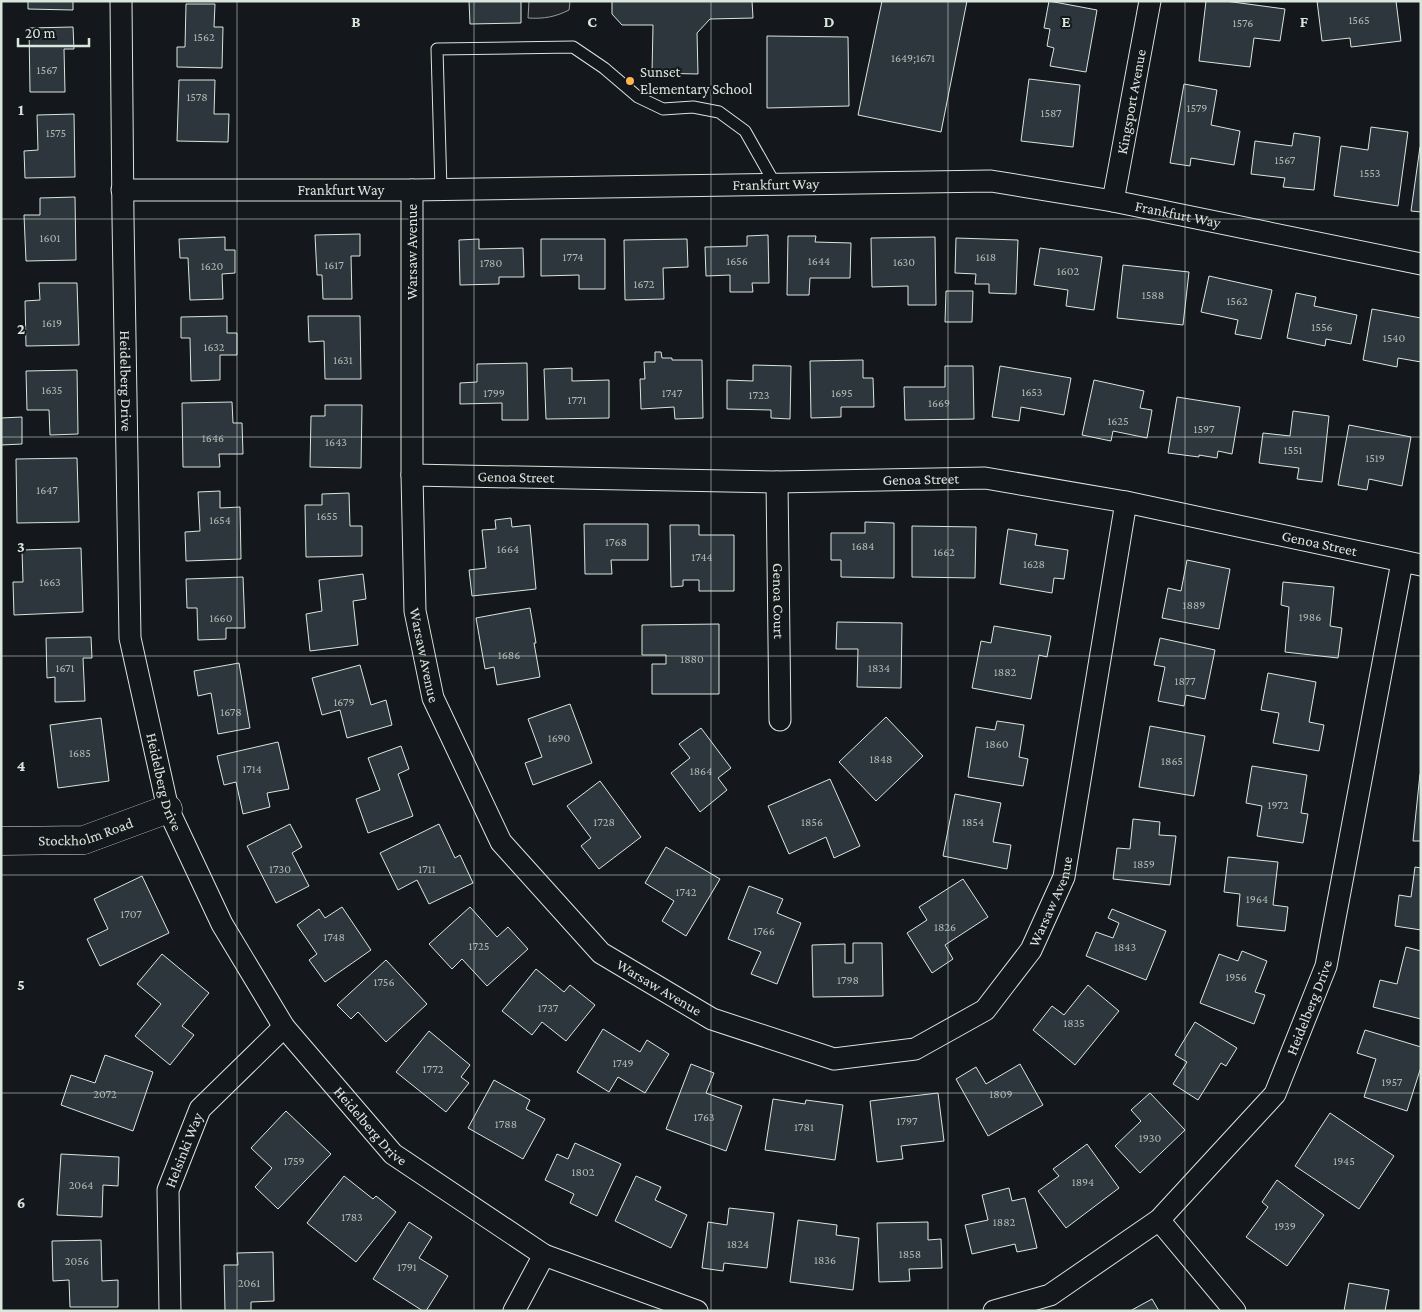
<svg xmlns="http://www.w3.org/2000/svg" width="1422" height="1312" font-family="'Crimson Pro',serif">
	<rect width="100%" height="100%" fill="#14181c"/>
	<path fill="#202428" stroke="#939e99" d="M529 1H570V2L569 10C555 17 544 19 528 18Z"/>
	<path fill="#2c363c" stroke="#d8e6dc" d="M28 1H73V10L28 9Z
		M469 1H521V23L470 24Z
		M612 1H752L753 18 710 19 697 33 698 74 652 73 653 25H622L612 14Z
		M882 1H967L941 132 858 115Z
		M1049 1 1097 10 1086 72 1050 66 1054 48 1047 46 1050 29 1044 28Z
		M1206 1H1225L1285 9 1280 41 1254 38 1250 67 1199 61Z
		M1317 1H1396L1401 41 1351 47 1350 38 1322 41Z
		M186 4H215L214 27H223L222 68 177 67V47H185Z
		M73 27 74 49H64L65 92H30L29 28Z
		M767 36 848 37 849 106 767 108Z
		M1029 79 1080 85 1073 147 1021 141Z
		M179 80H215L214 114H229L228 142 177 141Z
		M1184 84 1217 90 1211 125 1240 131 1234 165 1191 158 1190 166 1170 163Z
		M74 114 75 177 25 178 24 151 38 150 37 115Z
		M1371 127 1408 132 1398 206 1334 196 1341 146 1368 150Z
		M1294 133 1320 137 1314 190 1283 187 1285 178 1251 174 1255 141 1292 146Z
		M1420 147H1421V212L1411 211Z
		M75 197 76 260 26 261 24 215H40V198Z
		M360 234V256H351L352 299H323L322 275H317L315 235Z
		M768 235 769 283H752L753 292H730V275L706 276 705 247 747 246V236Z
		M788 236H816L815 242 851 243 850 278H810L809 295H787Z
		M225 237V250H235V273L222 274 223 299 190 300 188 258H180L179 239Z
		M935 237 936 305H908V286L872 287 871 238Z
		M956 238 1018 240 1016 294 989 293V284H975L976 274 955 273Z
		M479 239V249L523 248 524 277H499V284L460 285 459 240Z
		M541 239H605V289H579V275L541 276Z
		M687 239 688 267 663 268 664 299 625 300 624 240Z
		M1040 248 1102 257 1094 310 1066 306 1068 290 1034 285Z
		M1123 265 1189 272 1183 325 1117 318Z
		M1209 276 1272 290 1261 339 1235 334 1238 320 1201 312Z
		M39 283H77L79 345 26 346 25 301 40 300Z
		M946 291H973L972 322H945Z
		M1296 293 1316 297 1314 306 1357 315 1351 344 1326 339 1325 346 1287 338Z
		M1372 309 1421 318V362L1398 358 1397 367 1363 360Z
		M227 316V333H237V355H220V380L191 381 190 338H181V317Z
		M308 316H360L361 379H325L324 341 309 342Z
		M655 352H661L662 358H672V360H702L703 418 675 419 674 407 641 409 640 379H645L644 362H655Z
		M863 360V378H873L874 407H841V417L811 418 810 361Z
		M527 363 528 420H502V403L460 404V383L477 382V364Z
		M753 365 791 366 790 419 771 418V410L727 409V380L753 381Z
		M945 366H973L974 419 905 420 904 387H945Z
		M1000 366 1071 378 1064 415 1021 407 1019 421 992 417Z
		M572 368V381L609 380V418L546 419 544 369Z
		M77 370 78 434 50 435 49 410H27L26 371Z
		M1094 380 1144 391 1140 408 1152 410 1147 438 1113 431 1111 441 1082 435Z
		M1177 397 1240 407 1232 454 1218 451 1217 458 1199 455V457L1168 453Z
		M232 402 233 423H242L243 454H219L220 467H183L182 403Z
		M325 405H362L361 468 310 467 311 416H325Z
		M1293 411 1329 416 1322 482 1297 479 1299 468 1259 463 1263 433 1290 436Z
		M22 417V444L1 445V418Z
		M1349 425 1411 437 1402 486 1369 479 1367 490 1338 485Z
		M77 458 79 522 17 523 16 459Z
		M220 491V508L240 507 241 559 186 561 185 532 200 531 198 492Z
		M349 493 350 526H362V556L306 557 305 505H322V494Z
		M511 518 512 527 530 525 536 589 472 596 469 570 486 568 482 530 496 529 495 520Z
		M865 522 894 523V578L841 577V560H831V533H865Z
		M584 524H648V560H611L612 574H585Z
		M670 525H699V535H734V591H699V580H683V586L671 587Z
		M912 526 976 527 975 578 912 577Z
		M1008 529 1037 534 1035 545 1068 550 1064 579 1054 578 1052 593 1000 584Z
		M81 548 83 612 14 615 13 582H23L22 550Z
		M1187 560 1230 569 1219 629 1162 618 1168 588 1181 591Z
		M363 574 366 599 353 601 358 645 310 651 306 614 322 611 319 580Z
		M243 577 245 628H226V639L198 640 197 608H187L186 579Z
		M1283 582 1334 587 1330 626 1342 628 1338 658 1285 652 1289 607 1281 605Z
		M530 608 536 643H534L540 677 497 685 494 667 485 669 476 618Z
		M837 622 902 623 901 688 857 687 858 649H836Z
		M719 624V694H652V664H666V655H642V625Z
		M994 626 1051 636 1047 657 1039 655 1031 699 972 688 981 641 991 643Z
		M91 637 92 658H83L85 701 55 702V677L47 678 46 638Z
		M1160 638 1215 650 1205 699 1186 695 1184 706 1158 701 1165 667 1154 665Z
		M239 663 250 728 218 734 211 693 198 696 194 671Z
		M360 665 371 705 386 700 392 725 347 738 340 710 322 715 312 678Z
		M1268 673 1316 682 1309 722 1324 725 1319 751 1273 743 1279 713 1261 710Z
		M570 704 592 763 533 785 525 763 542 757 528 719Z
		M886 717 923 756 876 801 839 762Z
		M101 718 109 781 58 788 50 725Z
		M997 721 1024 725 1019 757 1028 759 1023 786 968 777 976 727 995 730Z
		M1150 726 1205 736 1194 796 1139 787Z
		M701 728 731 768 718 778 727 790 700 812 671 773 690 758 679 744Z
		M278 742 289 789 267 793 270 807 243 814 236 782 224 785 217 756Z
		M401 746 409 769 398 774 413 816 368 833 356 799 380 790 368 758Z
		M1252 766 1307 775 1301 813 1308 814 1303 843 1257 836 1262 806 1246 803Z
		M1420 774H1421V841H1413Z
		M830 779 860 846 834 858 826 837 789 854 768 806Z
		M600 781 641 837 599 869 581 846 591 838 567 806Z
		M955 794 1001 803 993 842 1011 845 1007 869 943 856Z
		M1133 819 1160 822 1159 835 1176 836 1170 885 1113 879 1117 848 1130 849Z
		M290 824 302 847 292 853 309 886 276 903 247 846Z
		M439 824 455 858 460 855 473 883 429 904 417 880 398 890 380 853Z
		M666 847 720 879 686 936 662 921 674 901 645 883Z
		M1228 857 1278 862 1273 905 1288 907 1285 931 1237 926 1240 894 1224 892Z
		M1415 867 1421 868V930L1395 926 1399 895 1411 897Z
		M142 876 169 933 100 966 87 939 108 929 94 899Z
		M963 879 988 917 945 945 953 959 932 973 907 933 927 920 919 907Z
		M749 886 783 899 777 913 801 923 777 984 751 974 761 952 728 939Z
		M342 907 371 950 325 982 309 960 317 954 297 925 319 909 325 918Z
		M470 907 497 937 508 927 528 949 487 986 462 959 452 969 429 944Z
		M1112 909 1166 931 1146 980 1086 956 1096 932 1113 938 1119 923 1108 918Z
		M853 943H882L883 996 813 997 812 945 845 944V963H853Z
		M1406 947 1421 951V1019L1373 1007 1380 980 1397 984Z
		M1242 951 1267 961 1255 992 1265 995 1254 1024 1200 1003 1219 954 1238 961Z
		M162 954 209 993 182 1026 194 1035 170 1065 135 1036 161 1004 137 984Z
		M386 960 427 1004 386 1042 358 1012 351 1019 337 1005Z
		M536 969 564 992 570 985 595 1005 566 1041 542 1022 532 1035 502 1011Z
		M1088 985 1119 1011 1075 1065 1033 1030 1052 1006 1064 1015Z
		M1195 1022 1237 1048 1226 1066 1221 1063 1198 1100 1173 1084 1187 1062 1175 1055Z
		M603 1029 640 1052 647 1040 669 1054 645 1093 618 1077 609 1092 577 1072Z
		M1365 1030 1421 1047V1067L1407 1111 1364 1097 1376 1059 1357 1053Z
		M429 1031 470 1065 461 1077 469 1083 446 1112 396 1072Z
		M105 1055 153 1072 133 1131 61 1105 71 1075 95 1083Z
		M691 1064 714 1073 706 1093 742 1106 726 1151 666 1129Z
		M1020 1064 1043 1105 988 1136 956 1079 976 1067 986 1084Z
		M494 1080 530 1100 526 1109 545 1119 523 1159 468 1128Z
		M938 1093 944 1141 901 1146 903 1159 877 1162 870 1101Z
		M1150 1093 1185 1130 1140 1173 1115 1146 1141 1121 1131 1110Z
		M773 1099 805 1104 806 1100 843 1105 835 1160 765 1150Z
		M286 1111 331 1154 278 1209 255 1187 272 1168 251 1148Z
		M1330 1113 1394 1156 1359 1209 1295 1166Z
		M575 1143 621 1164 597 1216 570 1203 574 1194 545 1180 557 1154 568 1159Z
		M1087 1144 1119 1188 1066 1228 1038 1191 1059 1176 1053 1169Z
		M61 1154 119 1157 118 1186 103 1185 102 1217 57 1215Z
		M344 1176 373 1199 376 1196 396 1212 356 1262 307 1223Z
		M636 1176 661 1187 655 1200 687 1215 671 1248 615 1221Z
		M1277 1180 1324 1215 1287 1266 1246 1237 1268 1207 1262 1202Z
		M1009 1188 1012 1201 1025 1198 1037 1248 1017 1252 1015 1244 972 1254 965 1225 988 1220 982 1195Z
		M729 1208 774 1213 767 1268 724 1263 723 1271 702 1268 708 1222 727 1225Z
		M798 1220 837 1225 836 1235 859 1238 853 1290 790 1282Z
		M409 1222 432 1237 419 1258 448 1276 426 1311H423L373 1279Z
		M928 1222V1240L941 1239 942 1268 909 1269 910 1281 879 1282 877 1223Z
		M101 1240 102 1281 118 1280V1307H70L69 1280 53 1281 52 1241Z
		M273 1252 274 1301 251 1302V1311H225L224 1265H238L237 1253Z
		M1349 1283 1389 1290 1385 1311H1344Z
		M1152 1299 1159 1311H1130Z"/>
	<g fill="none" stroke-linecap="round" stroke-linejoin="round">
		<g stroke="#d8e6dc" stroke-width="13">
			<path id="service" d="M441 190 437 49 573 47 604 68 638 97 663 109 693 107 719 112 745 131 775 184"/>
		</g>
		<g stroke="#d8e6dc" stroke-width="23">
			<g id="minor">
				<path id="s1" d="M121 1 123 218 130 638 168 809 222 924 284 1027 393 1154 544 1255 697 1311"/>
				<path id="s2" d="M122 190H412L991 181 1113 201 1421 264"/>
				<path id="s3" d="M412 190V475L415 611 433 698 501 842 601 953 712 1019 834 1059 915 1049 985 1010 1031 950 1064 877 1126 502"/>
				<path id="s4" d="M1113 201 1150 1"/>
				<path id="s5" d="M412 475 777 482 985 478 1126 502 1421 565"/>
				<path id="s6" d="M777 482 780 720"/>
				<path d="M1159 1220 1235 1311"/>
				<path id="s7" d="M170 1311 168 1190 200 1109 284 1027"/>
				<path d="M514 1311 544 1255"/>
				<path id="s8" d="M994 1311 1050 1295 1159 1220 1275 1094 1326 966 1402 562"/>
			</g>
		</g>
		<g stroke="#d8e6dc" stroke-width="29">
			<g id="tertiary">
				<path id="s9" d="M1 841 84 840 168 809"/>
			</g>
		</g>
		<use href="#service" stroke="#14181c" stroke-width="11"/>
		<use href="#minor" stroke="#14181c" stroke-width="21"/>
		<use href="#tertiary" stroke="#14181c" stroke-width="28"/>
	</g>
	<path fill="none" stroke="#d8e6dc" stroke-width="1" stroke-opacity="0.55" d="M237 1V1311M474 1V1311M711 1V1311M948 1V1311M1185 1V1311M1 219H1421M1 437H1421M1 656H1421M1 875H1421M1 1093H1421"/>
	<circle fill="#ffb74d" stroke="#14181c" stroke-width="2" cx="630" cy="81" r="5"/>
	<g text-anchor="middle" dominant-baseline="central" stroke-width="4" stroke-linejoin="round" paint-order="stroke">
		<g font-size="12" fill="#adbab4">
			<text x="1359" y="20">1565</text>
			<text x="1243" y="23">1576</text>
			<text x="204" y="37">1562</text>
			<text x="913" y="58">1649;1671</text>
			<text x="47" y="70">1567</text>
			<text x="197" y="97">1578</text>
			<text x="1197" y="108">1579</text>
			<text x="1051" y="113">1587</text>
			<text x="56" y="133">1575</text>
			<text x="1285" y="160">1567</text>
			<text x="1370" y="173">1553</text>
			<text x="50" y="238">1601</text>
			<text x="573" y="257">1774</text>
			<text x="986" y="257">1618</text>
			<text x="737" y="261">1656</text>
			<text x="819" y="261">1644</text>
			<text x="904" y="262">1630</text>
			<text x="491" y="263">1780</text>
			<text x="334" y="265">1617</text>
			<text x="212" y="266">1620</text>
			<text x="1068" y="271">1602</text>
			<text x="644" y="284">1672</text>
			<text x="1153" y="295">1588</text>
			<text x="1237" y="301">1562</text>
			<text x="52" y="323">1619</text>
			<text x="1322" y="327">1556</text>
			<text x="1394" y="338">1540</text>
			<text x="214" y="347">1632</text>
			<text x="343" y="360">1631</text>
			<text x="52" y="390">1635</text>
			<text x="1032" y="392">1653</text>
			<text x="494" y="393">1799</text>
			<text x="672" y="393">1747</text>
			<text x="842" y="393">1695</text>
			<text x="759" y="395">1723</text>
			<text x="577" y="400">1771</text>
			<text x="939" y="403">1669</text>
			<text x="1118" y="421">1625</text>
			<text x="1204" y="429">1597</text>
			<text x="213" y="438">1646</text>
			<text x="336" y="442">1643</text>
			<text x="1293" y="450">1551</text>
			<text x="1375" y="458">1519</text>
			<text x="47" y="490">1647</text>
			<text x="327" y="516">1655</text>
			<text x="220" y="520">1654</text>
			<text x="616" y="542">1768</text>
			<text x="863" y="546">1684</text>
			<text x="508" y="549">1664</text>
			<text x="944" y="552">1662</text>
			<text x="702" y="557">1744</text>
			<text x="1034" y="564">1628</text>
			<text x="50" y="582">1663</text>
			<text x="1194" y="605">1889</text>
			<text x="1310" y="617">1986</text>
			<text x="221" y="618">1660</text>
			<text x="509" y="655">1686</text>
			<text x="692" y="659">1880</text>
			<text x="65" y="668">1671</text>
			<text x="879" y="668">1834</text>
			<text x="1005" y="672">1882</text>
			<text x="1185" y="681">1877</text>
			<text x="344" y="702">1679</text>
			<text x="231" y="712">1678</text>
			<text x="559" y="738">1690</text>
			<text x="997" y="744">1860</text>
			<text x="80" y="753">1685</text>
			<text x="881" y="759">1848</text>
			<text x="1172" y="761">1865</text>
			<text x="252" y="769">1714</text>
			<text x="701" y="771">1864</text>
			<text x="1278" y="805">1972</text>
			<text x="604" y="822">1728</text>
			<text x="812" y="822">1856</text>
			<text x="973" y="822">1854</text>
			<text x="1144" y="864">1859</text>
			<text x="280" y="869">1730</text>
			<text x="427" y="869">1711</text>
			<text x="686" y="892">1742</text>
			<text x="1257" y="899">1964</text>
			<text x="131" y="914">1707</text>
			<text x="945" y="927">1826</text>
			<text x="764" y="931">1766</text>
			<text x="334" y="937">1748</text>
			<text x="479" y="946">1725</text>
			<text x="1125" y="947">1843</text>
			<text x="1236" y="977">1956</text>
			<text x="848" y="980">1798</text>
			<text x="384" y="982">1756</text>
			<text x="548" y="1008">1737</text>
			<text x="1074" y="1023">1835</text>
			<text x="623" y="1063">1749</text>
			<text x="433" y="1069">1772</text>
			<text x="1392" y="1082">1957</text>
			<text x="105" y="1094">2072</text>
			<text x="1001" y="1094">1809</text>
			<text x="704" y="1117">1763</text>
			<text x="907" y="1121">1797</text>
			<text x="506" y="1124">1788</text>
			<text x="804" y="1127">1781</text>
			<text x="1150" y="1138">1930</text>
			<text x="294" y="1161">1759</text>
			<text x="1344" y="1161">1945</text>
			<text x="583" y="1172">1802</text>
			<text x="1083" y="1182">1894</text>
			<text x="81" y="1185">2064</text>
			<text x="352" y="1217">1783</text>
			<text x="1004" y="1222">1882</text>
			<text x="1285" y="1226">1939</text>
			<text x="738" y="1244">1824</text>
			<text x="910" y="1254">1858</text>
			<text x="825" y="1260">1836</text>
			<text x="77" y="1261">2056</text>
			<text x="407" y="1267">1791</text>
			<text x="249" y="1283">2061</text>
		</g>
		<g font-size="15" fill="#d8e6dc" stroke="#14181c" text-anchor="start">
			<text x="640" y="72">Sunset<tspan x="640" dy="17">Elementary School</tspan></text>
		</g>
		<g font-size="15" fill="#d8e6dc" stroke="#14181c">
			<text stroke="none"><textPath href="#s4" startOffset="101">Kingsport Avenue</textPath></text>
			<text stroke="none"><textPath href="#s2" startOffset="654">Frankfurt Way</textPath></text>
			<text stroke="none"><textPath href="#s2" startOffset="219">Frankfurt Way</textPath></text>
			<text stroke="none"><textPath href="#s2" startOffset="1059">Frankfurt Way</textPath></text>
			<text transform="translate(412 252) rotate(-90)">Warsaw Avenue</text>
			<text stroke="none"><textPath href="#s1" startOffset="380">Heidelberg Drive</textPath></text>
			<text stroke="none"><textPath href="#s5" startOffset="104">Genoa Street</textPath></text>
			<text stroke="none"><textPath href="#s5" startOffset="509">Genoa Street</textPath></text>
			<text stroke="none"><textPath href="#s5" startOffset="914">Genoa Street</textPath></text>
			<text stroke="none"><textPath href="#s6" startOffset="119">Genoa Court</textPath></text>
			<text stroke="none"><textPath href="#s3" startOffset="466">Warsaw Avenue</textPath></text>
			<text stroke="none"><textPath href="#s1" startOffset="785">Heidelberg Drive</textPath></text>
			<text stroke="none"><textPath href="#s9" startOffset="86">Stockholm Road</textPath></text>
			<text stroke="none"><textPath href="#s3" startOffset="1366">Warsaw Avenue</textPath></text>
			<text stroke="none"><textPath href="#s3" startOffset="886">Warsaw Avenue</textPath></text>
			<text stroke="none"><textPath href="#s8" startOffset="455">Heidelberg Drive</textPath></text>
			<text stroke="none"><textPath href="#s1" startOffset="1191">Heidelberg Drive</textPath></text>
			<text stroke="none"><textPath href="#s7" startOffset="164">Helsinki Way</textPath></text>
		</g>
	</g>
	<g font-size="16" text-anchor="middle" font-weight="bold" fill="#d8e6dc" stroke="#14181c" stroke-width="4" stroke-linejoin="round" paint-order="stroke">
		<text x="356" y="27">B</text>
		<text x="592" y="27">C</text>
		<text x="829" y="27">D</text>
		<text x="1066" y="27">E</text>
		<text x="1304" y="27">F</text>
		<text x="21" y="115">1</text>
		<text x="21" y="334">2</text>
		<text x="21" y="552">3</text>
		<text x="21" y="771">4</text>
		<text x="21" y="990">5</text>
		<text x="21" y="1208">6</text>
	</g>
	<rect width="1422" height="1312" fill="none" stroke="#d8e6dc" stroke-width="5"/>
	<path d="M18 38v8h71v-8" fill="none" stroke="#d8e6dc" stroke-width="2.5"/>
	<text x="25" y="38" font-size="15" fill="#d8e6dc" stroke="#14181c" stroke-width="4" paint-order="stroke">20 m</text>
</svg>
